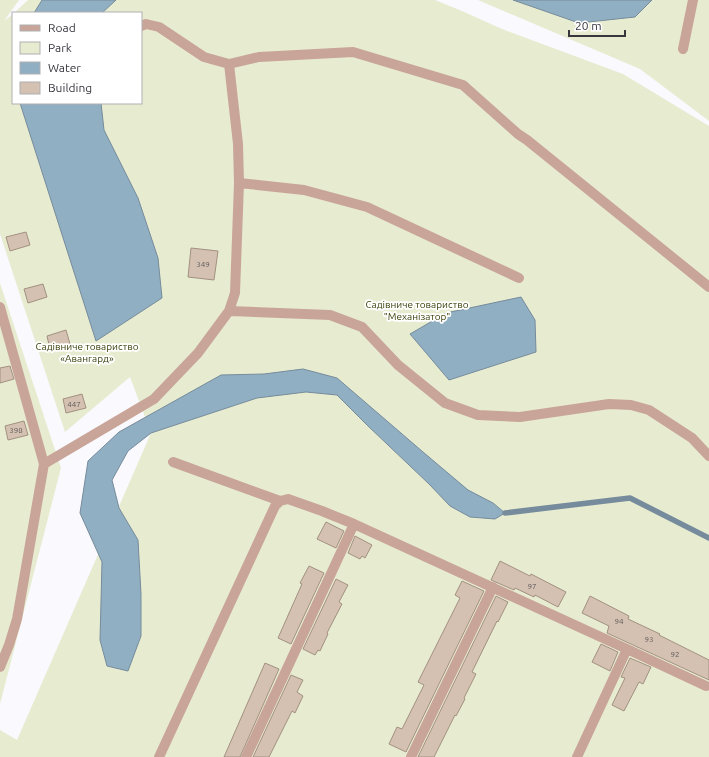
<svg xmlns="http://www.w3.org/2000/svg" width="709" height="757" font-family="Ubuntu,sans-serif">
	<rect width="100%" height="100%" fill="#f9f9fe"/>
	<path fill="#e7ecd1" d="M0 0H19L4 21 13 14V103H141V13H14L28 0H435L462 11 502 29 623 74 709 126V757H0V730L17 740 151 433 130 377 65 432 0 234Z
		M478 0H709V121L640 69Z
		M0 283 61 468 0 704Z"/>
	<path fill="#91afc3" stroke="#768b9b" d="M42 0H116L102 13H34Z
		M513 0H652L635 17 579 23Z
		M20 103H101L104 130 138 198 158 258 162 298 96 341Z
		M521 297 535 320 536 352 449 380 410 334 446 313Z
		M303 369 337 378 423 452 468 490 493 503 505 513 495 519 470 517 450 506 429 484 367 425 337 395 306 392 257 398 151 433 128 451 112 480 119 508 138 540 141 594V636L128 671 107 666 100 640 102 562 80 513 88 461 119 432 221 375 264 374Z"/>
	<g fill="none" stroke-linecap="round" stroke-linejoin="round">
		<path stroke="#768b9b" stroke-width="5.5" d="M505 513 630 498 709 538"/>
	</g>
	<path fill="#d4c1b1" stroke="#a29080" d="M26 232 30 245 10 251 6 237Z
		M191 248 218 251 214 280 188 277Z
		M43 284 47 297 28 303 24 289Z
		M66 330 70 344 50 349 47 336Z
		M10 366 14 379 0 383V368Z
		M82 394 86 408 66 413 63 399Z
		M24 421 28 435 8 440 5 426Z
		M326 522 344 531 336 548 317 539Z
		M355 536 372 545 365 558 362 556 360 559 348 553Z
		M500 561 530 576 531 574 566 592 558 607 535 595 534 597 515 588 514 590 491 580Z
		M309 566 324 573 291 644 278 638 302 584 300 583Z
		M336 579 348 585 339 602 342 604 327 633 328 634 320 651 318 650 315 655 303 649Z
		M462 581 484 591 406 752 389 744 397 727 402 729 424 685 418 682 460 598 455 595Z
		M496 596 508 602 498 622 497 621 472 672 476 674 464 698 465 699 456 716 455 715 434 757H418Z
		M590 596 629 616 628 619 660 634 659 635 709 660V680L607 633 609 626 582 613Z
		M601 644 618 652 610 671 592 662Z
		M630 658 651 667 643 684 639 682 624 711 612 705 625 678 621 677Z
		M265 663 279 669 240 757H224Z
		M291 675 303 680 297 692 303 696 295 713 292 711 269 757H253Z"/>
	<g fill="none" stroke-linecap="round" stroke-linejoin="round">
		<path stroke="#c9a599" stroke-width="10" d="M141 26 146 24 159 27 204 57 229 64 259 57 353 52 463 85 518 134 527 140 709 287
			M683 49 693 0
			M239 183 304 190 367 207 519 278
			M0 307 44 464
			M229 311 330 315 362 327 398 365 445 403 478 415 520 417 609 404 631 405 649 410 692 438 709 456
			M173 462 280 501 288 499 322 511 354 524 627 649 706 686
			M0 667 9 645 17 619 44 464 154 399 198 353 229 311 235 293 239 183 238 144 229 64
			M159 757 275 506 280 501
			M246 757 354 524
			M411 757 493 587
			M577 757 627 649"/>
	</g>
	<g text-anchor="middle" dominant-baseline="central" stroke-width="3.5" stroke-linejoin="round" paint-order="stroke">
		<g font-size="8" fill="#5e595c">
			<text x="203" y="264">349</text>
			<text x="74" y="404">447</text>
			<text x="16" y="430">398</text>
			<text x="532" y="586">97</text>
			<text x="619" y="621">94</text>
			<text x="649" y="639">93</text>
			<text x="675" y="654">92</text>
		</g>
		<g font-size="10" fill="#383e08" stroke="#fff">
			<text x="417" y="304">Садівниче товариство<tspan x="417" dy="12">"Механізатор"</tspan></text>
			<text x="87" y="346">Садівниче товариство<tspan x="87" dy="12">«Авангард»</tspan></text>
		</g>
	</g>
	<rect x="12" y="12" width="130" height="92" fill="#ffffff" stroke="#afafb2"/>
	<rect x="20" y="25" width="20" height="6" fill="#c9a599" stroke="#afafb2"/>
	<text x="48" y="32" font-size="12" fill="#37363f">Road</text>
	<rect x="20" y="42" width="20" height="12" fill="#e7ecd1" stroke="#afafb2"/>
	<text x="48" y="52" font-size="12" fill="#37363f">Park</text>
	<rect x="20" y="62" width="20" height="12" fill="#91afc3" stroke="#afafb2"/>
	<text x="48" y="72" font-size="12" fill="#37363f">Water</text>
	<rect x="20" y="82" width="20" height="12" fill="#d4c1b1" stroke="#afafb2"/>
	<text x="48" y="92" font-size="12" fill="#37363f">Building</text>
	<path d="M569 30v6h56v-6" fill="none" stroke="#37363f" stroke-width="2"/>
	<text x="575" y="30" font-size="12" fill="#37363f" stroke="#ffffff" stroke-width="3" paint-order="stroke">20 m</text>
</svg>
